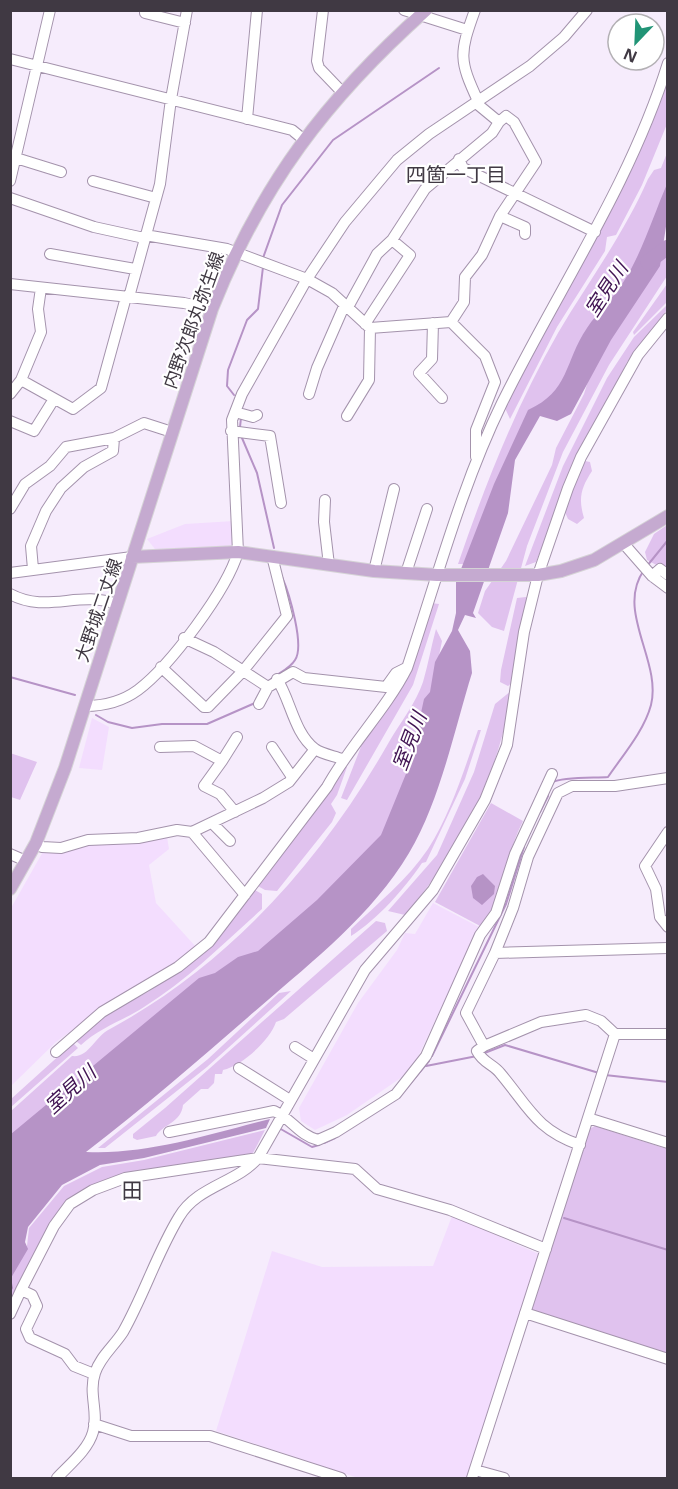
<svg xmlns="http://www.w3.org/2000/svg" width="678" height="1489" font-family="'Noto Sans','Noto Sans JP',sans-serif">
	<rect width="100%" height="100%" fill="#f6ecfc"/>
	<path fill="#f3ddfe" d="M234 521V544L230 547 155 549 147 539 185 524Z
		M92 718 109 727 102 770 79 768Z
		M167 837 169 849 149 865 156 903 197 948 87 1019 56 1042 11 1086V908L44 850Z
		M433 903 479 927 418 1057 402 1077 347 1115 315 1130 301 1121 299 1108 358 1003 397 950 405 933 415 934Z
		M452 1216 539 1254 467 1478H358L216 1431 272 1251 322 1267 433 1266Z"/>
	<path fill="#e0c2ee" d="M667 74V124L642 185 616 235 607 237 605 251 557 327 510 419 504 406Z
		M667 153V191L628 282 557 396 530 412 466 564H458C485 485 516 406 558 333 588 282 624 234 648 179L654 170 661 168Z
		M667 238V276L609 365 563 452 527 546 504 631 492 627 478 613 485 591 506 561 552 465 556 448 584 394 593 365 656 265Z
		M667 284V302L634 335 633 332Z
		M667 305V310L627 362 554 516 536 562 525 566 563 466 607 378 634 337Z
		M585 461 590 462 592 471C581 488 578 498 584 518L577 524 568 519 564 510 569 494 579 477 578 470Z
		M667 525V568L664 569 647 560 645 552 654 534Z
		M526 597 528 599 513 682 508 686 500 682 501 670 517 598Z
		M431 603 439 604 413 685 347 800 341 798 362 744 389 704Z
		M436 629 442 641 420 748 385 832 318 918 11 1138V1111L72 1056C89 1058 94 1037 110 1029 230 964 322 860 389 742 400 723 416 703 423 682 428 665 431 647 436 629Z
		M512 690C498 776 462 848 405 915L388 911 437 855 474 772 495 704Z
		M478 730H481L465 779 426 862 422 863C404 889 378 919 351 936V929C377 904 408 879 428 849 451 813 464 770 478 730Z
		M10 753 37 762 20 800 11 797Z
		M342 766 347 767 337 795 331 804 336 813 332 822 277 891 265 890 256 885Z
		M491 803 523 821C505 855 504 895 482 927L435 902Z
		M253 889 262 894V909C224 943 187 980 144 1007 124 1020 99 1028 81 1045L76 1041 106 1014 148 992 208 950Z
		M376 921 385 923 387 931 284 1019 276 1022C270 1040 242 1066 223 1070L222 1074H215L214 1083 208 1089H201L183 1105C181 1123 163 1124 156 1136L137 1140 133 1138V1134L165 1108Z
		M291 991 207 1067 105 1148H98L208 1059 279 993Z
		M73 1043 78 1048 11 1107V1099Z
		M595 1126 667 1149V1355L533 1313 531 1308 589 1129Z
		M265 1130 252 1155 80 1193 11 1303V1276L27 1246 29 1228 64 1186 102 1167 144 1160Z"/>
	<path fill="#b693c6" d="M667 184V220L660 266 611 340 571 414 557 421 540 416 515 460 508 513 473 613 476 618 465 615 458 630 470 651 472 673C454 731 440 801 409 853 372 915 314 960 261 1006 203 1056 146 1106 86 1152 148 1155 210 1134 270 1119L266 1128 144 1158 100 1165 62 1185 28 1227 25 1242 28 1249 11 1278 13 1288 11 1292V1134L199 978 215 973 238 957 258 951 317 900 381 835 419 742V722L424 699 430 692 435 662 452 631 456 613V582L494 484 528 410C570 391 564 362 587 328 598 311 614 298 624 281 642 253 654 214 667 184Z
		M483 874 495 886 494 894 482 905 473 898 471 886 477 877Z"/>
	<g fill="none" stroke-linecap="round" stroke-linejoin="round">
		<path stroke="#b693c6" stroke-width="2" d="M263 258 282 205 333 140 439 68
			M234 395 227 386 228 370 247 320 258 309 263 267
			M240 427 241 418
			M242 438 257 473 274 548
			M647 566 668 540
			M10 677 75 695
			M269 681C277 673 289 670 295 660 305 646 289 593 282 577
			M96 715 108 722 132 728 162 724H207L255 703
			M553 782C562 777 594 778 608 777 623 755 644 731 651 705 662 661 615 611 644 570
			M540 812 548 796
			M482 1054 505 1045 599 1073
			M432 1056 506 904 524 847
			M426 1066 477 1056
			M605 1075 668 1082
			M404 1091 429 1061
			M279 1128 312 1147 319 1145
			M324 1143 335 1138
			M564 1218 668 1250"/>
		<path stroke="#b693c6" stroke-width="15" d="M648 262 668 247"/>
		<g stroke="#a493ac" stroke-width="12">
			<path id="minor" d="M323 10 317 61 319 68 342 92
				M404 10 467 30
				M475 10C459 54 459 60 478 101
				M145 13 185 23
				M10 59 292 130 303 139
				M247 119 257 10
				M16 158 61 172
				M459 159 463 168 595 232
				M10 181 50 10
				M93 181 156 198
				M10 198 94 227 144 238
				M500 216 525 227V234
				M145 235 227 249 307 279 332 293 370 328 451 322 464 302 465 277 482 255 500 216 536 162 514 122 506 116 499 122 476 103
				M50 254 135 269
				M10 284 184 303 212 309
				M129 297 160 184 171 99 187 10
				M348 307 377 254 392 240 425 189 492 133 499 122
				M451 322 485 356 495 382 476 430V457
				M433 323 432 359 419 373 442 398
				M365 324 410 255 392 240
				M21 380 41 332 38 309 41 288
				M10 394 21 380 73 409 101 388 126 297
				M309 394 317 368 345 304
				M235 412 253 417 257 415
				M347 416 369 380 370 328
				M10 421 34 431 54 399
				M231 431 270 436 281 503
				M325 500 324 522 329 565
				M10 509 25 484 50 466 66 447 114 438
				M624 544 652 576 668 588
				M33 569 31 546 46 511 61 488 84 467 113 451 114 438 144 423 172 432
				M374 571 394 489
				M10 573 132 557
				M406 573 427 509
				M652 576 660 569 668 575
				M10 594C47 614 79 590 116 604
				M184 638 214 652 268 687
				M161 667 204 707H208L243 671 287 616 272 556
				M277 679C291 701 294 733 315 749 322 754 334 756 342 759
				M259 704 268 687 293 672 304 678 386 687 396 673 406 668
				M85 706C103 706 123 701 138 690 170 666 227 590 238 552L232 420 242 394 307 279 345 222 397 160 429 134 530 66 564 37 587 10
				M160 747 194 746 222 761 204 786 220 794 235 812
				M272 747 292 777
				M222 761 237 737
				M213 824 230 841
				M192 832 245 895
				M668 832 645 866 656 889 660 917 668 927
				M36 843 42 847 61 848 88 840 138 838 177 830 192 832 263 798 289 782 315 749
				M10 854 26 861
				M495 953 513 908 528 857 558 793 572 786H615L668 778
				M484 1046 541 1022 586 1015 601 1021 615 1034H668
				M295 1047 314 1059
				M56 1052 102 1012 178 967 209 942 327 787C350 745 385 711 407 668 437 579 461 487 502 403 558 289 630 185 668 63
				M239 1068 290 1100
				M588 1118 668 1143
				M169 1132 274 1111C292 1119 299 1135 318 1140L336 1132 396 1094 426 1056 480 935 496 913 515 854 552 774
				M580 1145C536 1130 528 1106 500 1073 493 1064 483 1063 477 1051L484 1046 466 1013 495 953 668 948
				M21 1290 54 1226 70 1204 93 1190 125 1178 258 1158 355 1169 377 1189 450 1210 546 1249
				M525 1313 668 1359
				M10 1314 21 1290 32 1295 37 1306 26 1329 30 1338 65 1354 74 1366 94 1374
				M94 1424 131 1436H210L341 1478
				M475 1470 504 1478
				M57 1478C69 1465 88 1450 93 1432 99 1413 88 1393 95 1373 100 1357 114 1346 123 1332 144 1295 157 1253 179 1217 197 1186 237 1183 258 1158L365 970 433 890 485 800 507 745 524 632 538 575 568 488 581 457 638 355 668 318
				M472 1478 615 1034"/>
		</g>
		<g stroke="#d5d3d6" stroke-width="14">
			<path id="major" d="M132 557 238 552 374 571 437 575H538L561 571 594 560 668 516
				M10 889 36 843 65 768 212 309C261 185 326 99 426 10"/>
		</g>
		<use href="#minor" stroke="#fff" stroke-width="10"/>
		<use href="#major" stroke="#c5aad0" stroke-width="12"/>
	</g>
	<g text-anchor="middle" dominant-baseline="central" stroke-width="4.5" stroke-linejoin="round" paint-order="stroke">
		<g font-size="18" fill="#403943" stroke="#fff">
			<text transform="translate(193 320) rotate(-70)">内野次郎丸弥生線</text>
			<text transform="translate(98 610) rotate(-71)">大野城二丈線</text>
		</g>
		<g font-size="20" fill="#403943" stroke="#fff">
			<text x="456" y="174">四箇一丁目</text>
		</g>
		<g font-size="20" font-style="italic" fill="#411453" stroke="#fff">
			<text transform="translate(606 289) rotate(-57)">室見川</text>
			<text transform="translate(409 741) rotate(-69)">室見川</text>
			<text transform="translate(70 1089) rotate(-42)">室見川</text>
		</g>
		<g font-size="21" fill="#403943" stroke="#fff">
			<text x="132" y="1190">田</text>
		</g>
	</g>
	<rect width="678" height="1489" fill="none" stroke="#403943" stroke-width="24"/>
	<g transform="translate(636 42) rotate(203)"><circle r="28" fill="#ffffff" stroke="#b3b0b4" stroke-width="1.5"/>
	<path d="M0-4.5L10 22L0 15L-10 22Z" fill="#219476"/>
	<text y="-9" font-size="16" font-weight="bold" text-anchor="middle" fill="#403943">N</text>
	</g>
</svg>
